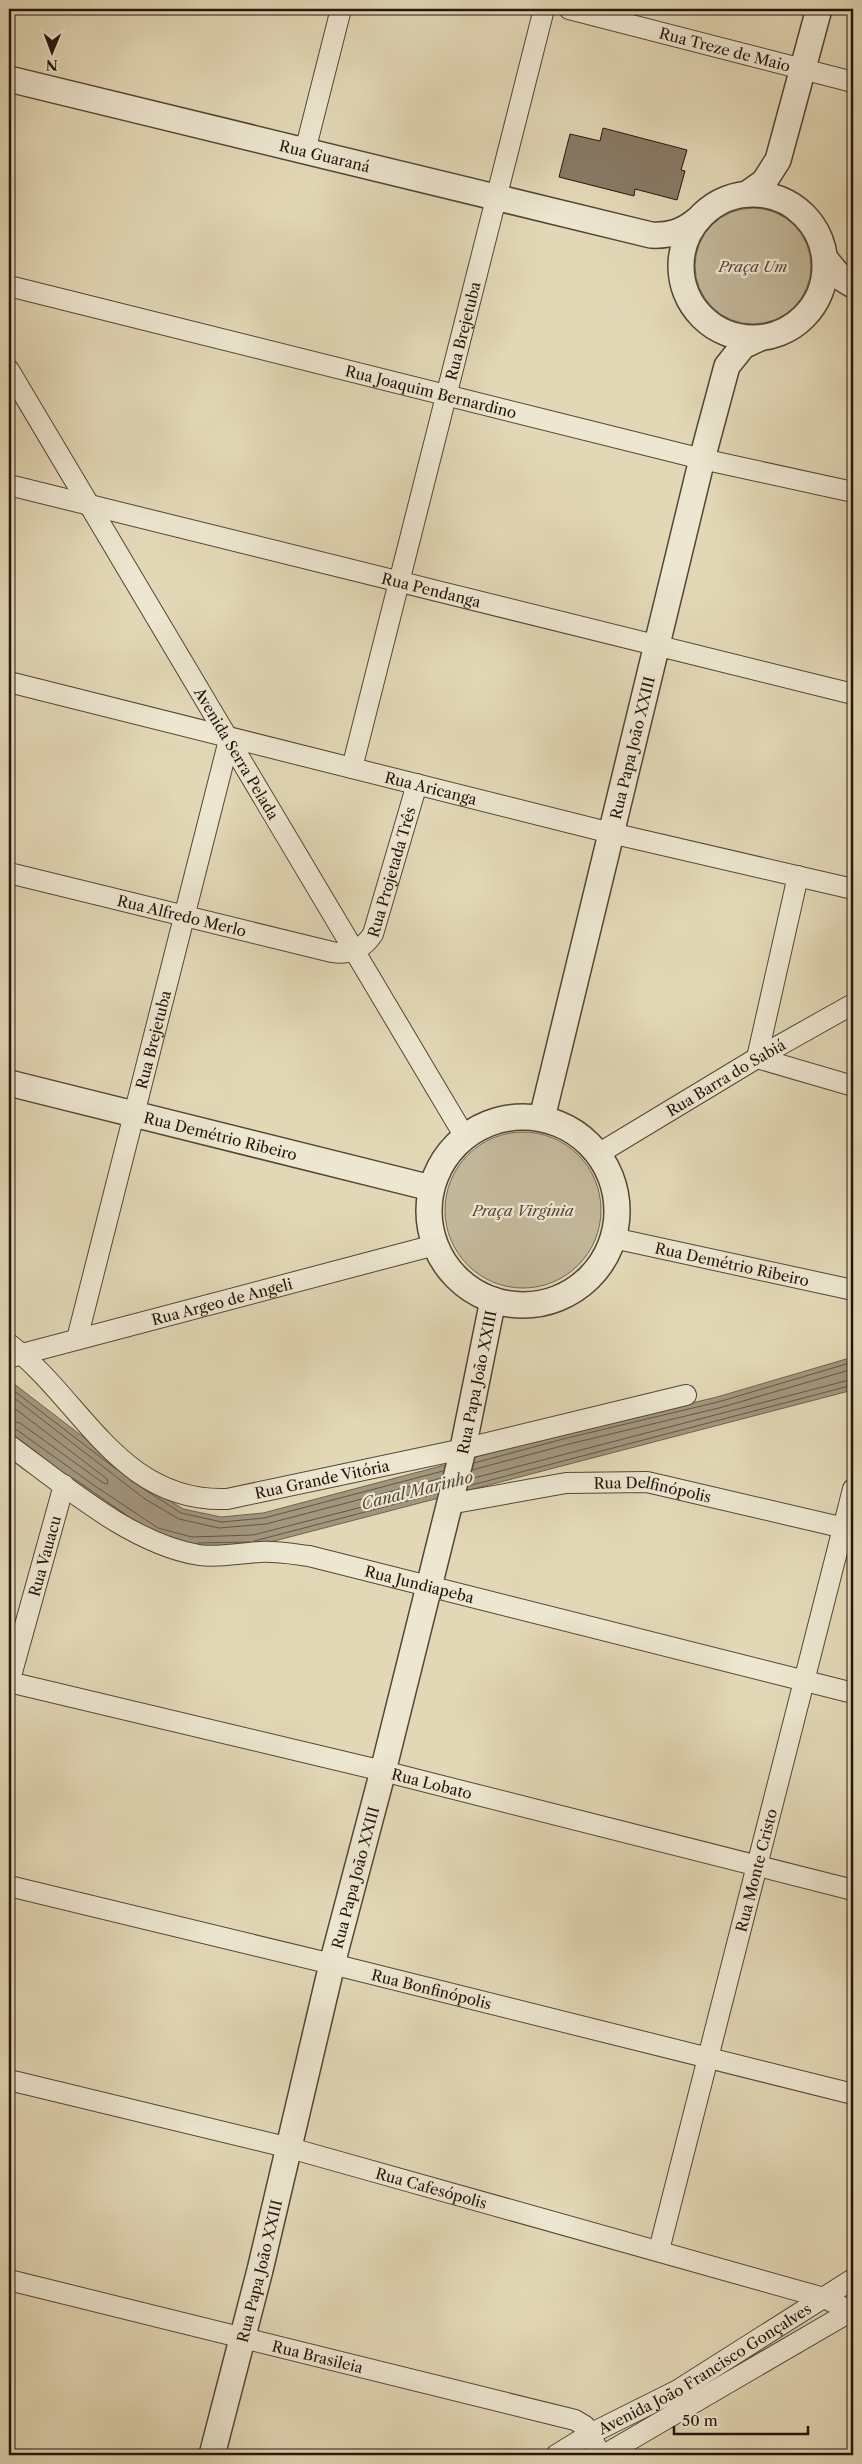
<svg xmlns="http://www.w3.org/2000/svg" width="862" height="2464" font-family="'Libre Caslon Text',serif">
	<rect width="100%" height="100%" fill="#e3d8b6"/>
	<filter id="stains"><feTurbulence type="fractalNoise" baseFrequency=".004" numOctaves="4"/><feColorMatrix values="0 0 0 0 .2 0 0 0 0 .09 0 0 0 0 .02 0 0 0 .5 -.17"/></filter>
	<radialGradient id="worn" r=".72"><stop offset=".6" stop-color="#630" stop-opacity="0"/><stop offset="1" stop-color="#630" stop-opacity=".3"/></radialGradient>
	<path fill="#c3b799" stroke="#746653" d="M695 266a58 58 0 1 1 116 0a58 58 0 1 1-116 0Z
		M445 1210a78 78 0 1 1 156 0a78 78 0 1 1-156 0Z"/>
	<path fill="#a2967d" stroke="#706250" d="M853 1357V1390L255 1546 190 1548 154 1538 9 1438V1380L151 1489 183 1509 221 1517 263 1513 566 1433 717 1397Z"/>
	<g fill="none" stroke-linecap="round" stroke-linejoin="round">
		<path stroke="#645645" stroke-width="1" d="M9 1387 116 1469
			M9 1394 145 1499 179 1519 219 1528 266 1524 442 1478
			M9 1404 107 1479 108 1483 105 1484 99 1480 20 1423 9 1421
			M9 1428 17 1430 95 1486 158 1528 192 1537 253 1535 440 1487
			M474 1463 567 1438 718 1402 853 1362
			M472 1470 569 1444 719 1408 853 1369
			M73 1478 125 1514
			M470 1479 853 1379
			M130 1480 181 1513 222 1522 264 1518 443 1471
			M468 1486 853 1385
			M254 1541 438 1493
			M198 1543 249 1542"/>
	</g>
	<path fill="#887a65" stroke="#25150d" d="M603 128 687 150 681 170 685 171 677 200 635 189 634 196 559 177 570 134 600 141Z"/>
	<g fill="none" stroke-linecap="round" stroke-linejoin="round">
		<g stroke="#544637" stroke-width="22">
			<g id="minor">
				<path id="s1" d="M569 9 853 82"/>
				<path d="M305 151 341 9"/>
				<path id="s2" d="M9 286 702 459 853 492"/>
				<path id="s3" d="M9 370 465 1137"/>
				<path id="s4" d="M9 485 853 694"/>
				<path id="s5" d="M9 682 611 833 853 889"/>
				<path id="s6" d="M352 768 544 9"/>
				<path id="s7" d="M9 873 332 952C350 955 363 949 373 934L417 784"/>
				<path d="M798 876 757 1058 853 1086"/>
				<path id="s8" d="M598 1154 757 1058 853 1004"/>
				<path id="s9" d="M613 1238 853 1290"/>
				<path id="s10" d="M77 1339 229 740"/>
				<path id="s11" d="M9 1344C82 1399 119 1503 227 1499L463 1449 686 1395"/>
				<path id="s12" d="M11 1357 435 1245"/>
				<path id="s13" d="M9 1445C64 1485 131 1544 199 1555 219 1558 239 1553 260 1552 276 1551 293 1554 309 1556L853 1693"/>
				<path id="s14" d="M449 1504 566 1483 647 1482 853 1530"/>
				<path id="s15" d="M9 1682 383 1771 853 1890"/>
				<path id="s16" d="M9 1683 64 1485"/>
				<path id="s17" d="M9 1886 332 1964 853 2094"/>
				<path id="s18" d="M9 2080 290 2148 824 2298 851 2311"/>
				<path id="s19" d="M659 2250 853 1489"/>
				<path id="s20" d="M9 2280 575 2420 585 2426 601 2455"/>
				<path id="s21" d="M556 2455 590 2434 678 2390 853 2279"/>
				<path d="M604 2455 853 2310"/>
			</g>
		</g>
		<g stroke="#544637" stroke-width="28">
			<g id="tertiary">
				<path id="s22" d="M9 79 651 235C669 236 683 232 697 220"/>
				<circle cx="753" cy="266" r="72"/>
				<path d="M747 194 764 182 778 160 819 9"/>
				<path d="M826 260 840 277 853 285"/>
				<path id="s23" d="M9 1083 431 1188"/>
				<circle cx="523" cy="1211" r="94"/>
				<path id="s24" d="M542 1118 702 459 727 366 743 346 760 338"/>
				<path id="s25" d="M212 2455 260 2270 332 1964 383 1771 461 1458 493 1300"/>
			</g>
		</g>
		<use href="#minor" stroke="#ede6d0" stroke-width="20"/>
		<use href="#tertiary" stroke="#ede6d0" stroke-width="25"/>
	</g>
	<g text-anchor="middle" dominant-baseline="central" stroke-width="4.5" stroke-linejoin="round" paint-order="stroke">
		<g font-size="15" fill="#25150d" stroke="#ede6d0">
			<text stroke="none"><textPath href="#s1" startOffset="161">Rua Treze de Maio</textPath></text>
			<text stroke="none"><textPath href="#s22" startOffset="325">Rua Guaraná</textPath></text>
			<text stroke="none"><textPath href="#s6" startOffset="451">Rua Brejetuba</textPath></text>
			<text stroke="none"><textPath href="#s2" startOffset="435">Rua Joaquim Bernardino</textPath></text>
			<text stroke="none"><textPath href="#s4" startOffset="435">Rua Pendanga</textPath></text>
			<text stroke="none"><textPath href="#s24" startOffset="381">Rua Papa João XXIII</textPath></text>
			<text stroke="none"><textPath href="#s3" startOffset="446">Avenida Serra Pelada</textPath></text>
			<text stroke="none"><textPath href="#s5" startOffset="435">Rua Aricanga</textPath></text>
			<text stroke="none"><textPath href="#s7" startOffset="445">Rua Projetada Três</textPath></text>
			<text stroke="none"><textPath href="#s7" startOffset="178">Rua Alfredo Merlo</textPath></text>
			<text stroke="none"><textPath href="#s10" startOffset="309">Rua Brejetuba</textPath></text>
			<text stroke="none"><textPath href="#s8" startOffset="149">Rua Barra do Sabiá</textPath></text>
			<text stroke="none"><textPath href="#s23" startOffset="218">Rua Demétrio Ribeiro</textPath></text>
			<text stroke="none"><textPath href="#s9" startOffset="122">Rua Demétrio Ribeiro</textPath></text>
			<text stroke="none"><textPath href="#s12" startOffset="218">Rua Argeo de Angeli</textPath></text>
			<text stroke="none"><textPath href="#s25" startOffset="1105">Rua Papa João XXIII</textPath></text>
			<text stroke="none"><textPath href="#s11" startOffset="374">Rua Grande Vitória</textPath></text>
			<text stroke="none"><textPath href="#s14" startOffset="206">Rua Delfinópolis</textPath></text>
			<text stroke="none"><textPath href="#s16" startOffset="132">Rua Vauacu</textPath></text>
			<text stroke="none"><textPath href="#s13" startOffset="446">Rua Jundiapeba</textPath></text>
			<text stroke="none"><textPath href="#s15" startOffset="435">Rua Lobato</textPath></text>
			<text stroke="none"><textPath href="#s19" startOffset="392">Rua Monte Cristo</textPath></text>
			<text stroke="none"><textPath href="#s25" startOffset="595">Rua Papa João XXIII</textPath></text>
			<text stroke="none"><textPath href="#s17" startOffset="435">Rua Bonfinópolis</textPath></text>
			<text stroke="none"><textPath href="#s18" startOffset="436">Rua Cafesópolis</textPath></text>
			<text stroke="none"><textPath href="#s25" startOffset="190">Rua Papa João XXIII</textPath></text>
			<text stroke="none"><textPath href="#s20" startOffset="318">Rua Brasileia</textPath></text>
			<text stroke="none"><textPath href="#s21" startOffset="172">Avenida João Francisco Gonçalves</textPath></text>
		</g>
		<g font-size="15" font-style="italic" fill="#544637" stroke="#ede6d0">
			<text x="753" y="266">Praça Um</text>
			<text x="523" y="1210">Praça Virgínia</text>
		</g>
		<g font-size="16" font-style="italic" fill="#57493a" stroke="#ede6d0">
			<text transform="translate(417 1490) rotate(-14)">Canal Marinho</text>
		</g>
	</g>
	<rect width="862" height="2464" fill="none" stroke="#e3d8b6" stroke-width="30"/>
	<rect x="10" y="10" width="842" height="2444" fill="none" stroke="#25150d" stroke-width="2.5"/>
	<rect x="15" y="15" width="832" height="2434" fill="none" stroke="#25150d"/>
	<g transform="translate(52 52) rotate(181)" stroke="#ede6d0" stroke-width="4" paint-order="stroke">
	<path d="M0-4L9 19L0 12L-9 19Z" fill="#25150d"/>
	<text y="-8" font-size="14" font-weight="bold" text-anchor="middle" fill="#25150d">N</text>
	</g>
	<path d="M674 2426v8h134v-8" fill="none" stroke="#25150d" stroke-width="2.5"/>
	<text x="682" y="2426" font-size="15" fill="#25150d" stroke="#ede6d0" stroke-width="4" paint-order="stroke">50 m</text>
	<rect width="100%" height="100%" filter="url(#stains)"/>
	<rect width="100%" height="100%" fill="url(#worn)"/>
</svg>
